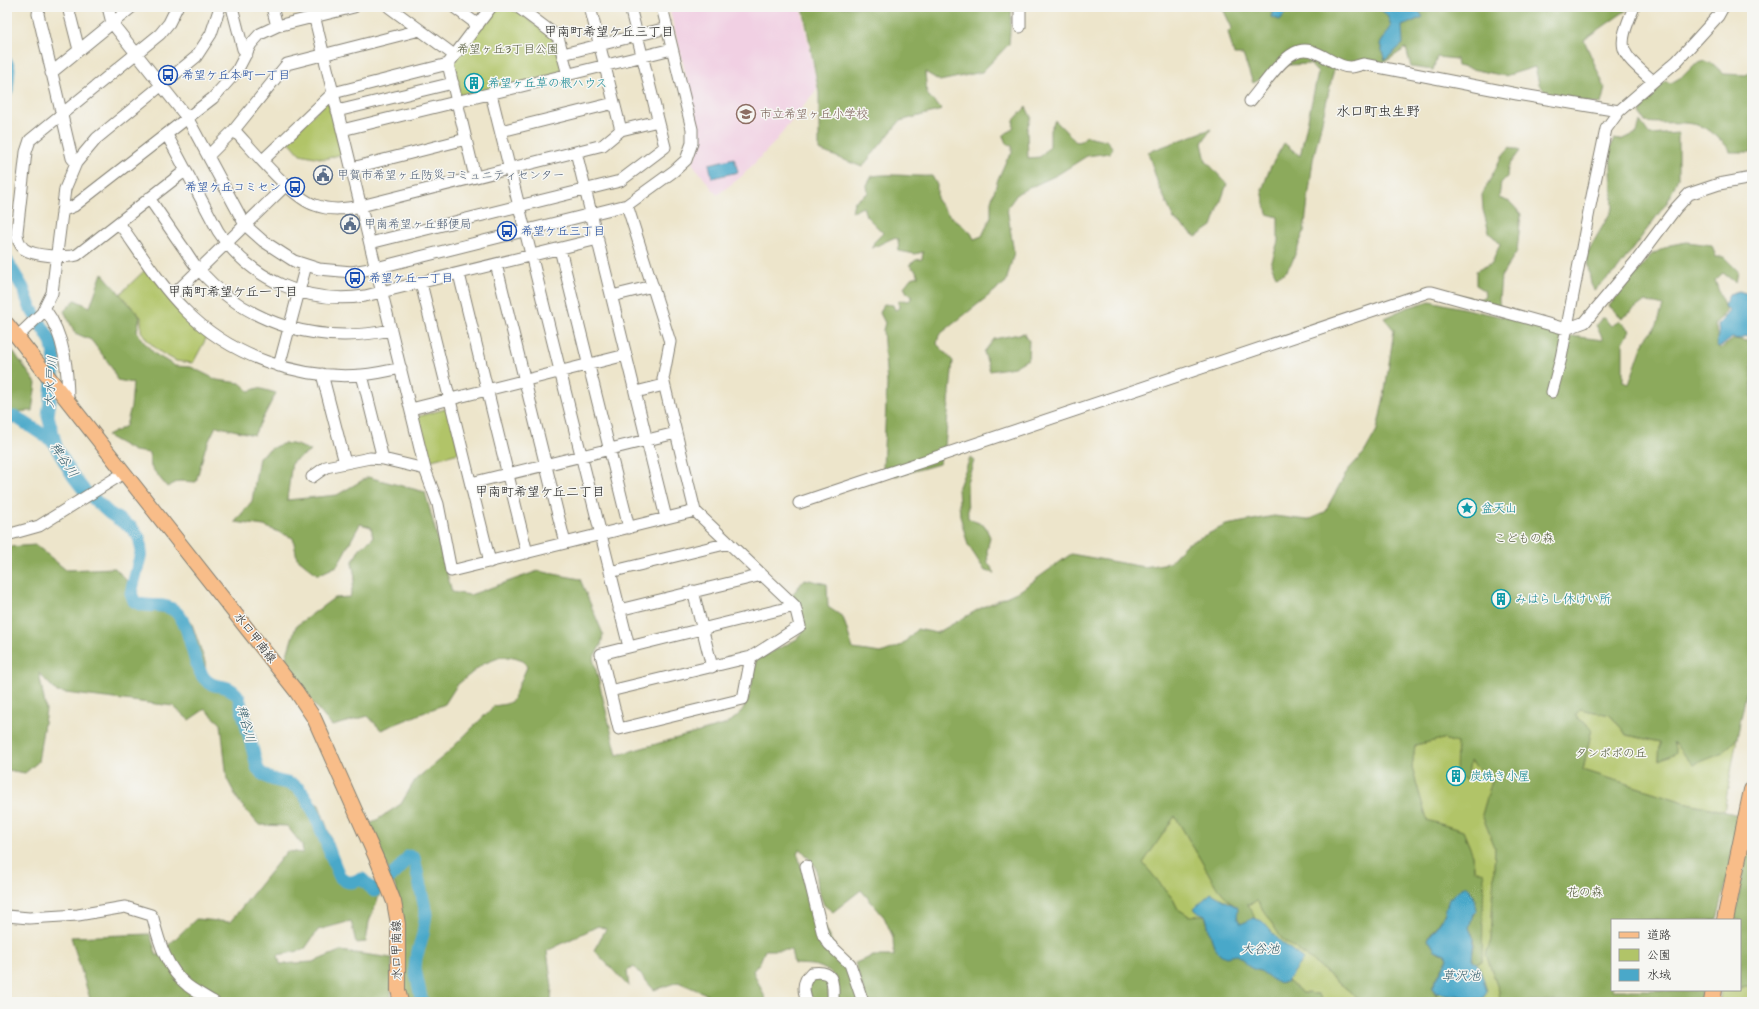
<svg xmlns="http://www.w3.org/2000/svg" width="1759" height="1009" font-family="'Architects Daughter','Klee One',sans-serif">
	<rect width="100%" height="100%" fill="#f6f6f2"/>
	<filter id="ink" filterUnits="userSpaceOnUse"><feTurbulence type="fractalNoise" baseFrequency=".025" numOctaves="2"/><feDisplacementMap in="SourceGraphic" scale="8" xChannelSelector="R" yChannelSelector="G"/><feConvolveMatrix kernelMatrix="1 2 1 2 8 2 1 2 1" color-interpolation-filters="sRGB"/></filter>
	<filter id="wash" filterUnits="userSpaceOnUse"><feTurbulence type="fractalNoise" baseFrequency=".012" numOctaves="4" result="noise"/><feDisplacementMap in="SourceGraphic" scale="16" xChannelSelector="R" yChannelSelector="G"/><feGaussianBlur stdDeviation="0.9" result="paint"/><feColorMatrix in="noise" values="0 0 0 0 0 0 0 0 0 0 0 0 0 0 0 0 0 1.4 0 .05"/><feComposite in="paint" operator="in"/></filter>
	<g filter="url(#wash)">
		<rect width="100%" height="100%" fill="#ede5cb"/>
		<path fill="#f1d0e3" d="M669 7H801L817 89 774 143 742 176 717 195 692 163 696 156 700 141 699 128Z"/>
		<path fill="#b1c468" stroke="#667042" d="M494 7H512L552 37 563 69 561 73 464 97 459 94 452 69 454 61Z
			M328 100 342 154 325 159 300 154 288 140Z
			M146 269 208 335 193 363 176 361 160 352 148 341 141 331V317L120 294Z
			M449 408 459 453 428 461 416 417Z
			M1580 709 1610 715 1627 735 1660 742 1659 760 1672 740 1723 753 1737 738 1724 811 1684 802 1583 770 1592 728 1575 716Z
			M1443 739 1457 743 1470 761 1492 780 1482 815 1495 847 1491 940 1486 954 1499 991 1500 1002H1439L1436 993 1481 999 1476 963 1482 961 1473 855 1463 831 1427 820 1412 768 1415 745Z
			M1175 816 1216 886 1234 906 1247 905 1257 900 1282 939 1306 956 1353 994 1360 1002H1324L1318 994 1303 993 1289 982 1271 976 1214 946 1189 916 1178 909 1173 899 1143 863Z
			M1752 851V1002H1719L1721 990H1740V920Z"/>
		<path fill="#8caa5c" stroke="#54633c" d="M803 7H1012L1009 44 982 72 940 81 925 72 927 94 942 110 900 121 862 167 819 150V93Z
			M1222 7H1274L1271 17 1280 20 1290 7H1374C1385 10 1389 16 1392 27L1380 44 1385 60 1402 26 1422 17 1416 7H1631L1584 40 1605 88 1601 104 1550 97 1539 84 1535 67 1505 76 1457 66 1456 59 1437 57 1433 70 1411 67 1406 48 1382 64 1359 62 1334 69 1313 160 1304 232 1292 262 1285 273 1276 276 1271 265 1278 241V217L1267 214 1262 190 1270 168 1284 143 1300 156 1318 73 1310 64 1287 65 1253 83 1243 55H1234L1228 32 1232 28Z
			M1704 61 1713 64 1724 74 1746 75 1752 70V152H1730L1729 148C1723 143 1717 136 1710 131 1691 118 1666 125 1645 122L1640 113 1653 92 1665 81 1671 83 1683 76 1695 64Z
			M1026 107 1031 117 1027 129 1028 158 1040 157 1050 146V130L1055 120 1076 142 1081 141 1086 136 1106 140 1113 148 1109 153 1087 156 1057 175 1018 193 1007 208 1014 253 1006 282 939 335 937 344 953 361 945 446 939 464 896 476 883 468 887 384 883 330 885 323 880 313 884 304 893 305 895 310 899 308 898 302 903 300 909 301 913 296 907 293 904 287 911 278 919 276 915 270 909 265 916 260 922 259 923 252 915 254 899 251 898 239 893 238 872 248 874 242 883 233 866 216 863 207 852 212 854 202 868 193 867 185 872 176C892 173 912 177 932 176L937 185V200L947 213 971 233 974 239 982 236 991 217V201L998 179 1006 161 1012 153V146L1006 143 1003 136 1013 128 1014 120Z
			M1640 121 1650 135 1678 133V178L1668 201 1617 270 1594 290 1591 284 1586 255 1613 208 1610 149 1614 139 1620 140 1637 133Z
			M1211 129 1202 143 1206 161 1227 184 1212 226 1196 237 1174 219 1158 184 1148 152Z
			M1510 147 1520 151 1508 167 1507 177 1501 183 1499 198 1510 202 1521 214 1517 251 1501 277 1499 300 1500 308 1450 293 1478 299 1485 297 1484 290 1476 285V271L1492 263 1500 244 1489 232 1483 210 1482 195 1502 156Z
			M1687 242 1712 245 1716 257H1724L1738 271 1736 283 1723 273 1715 280 1726 312 1715 324 1720 349 1734 339 1748 341 1752 349V678L1748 684 1737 738 1723 753 1693 765 1673 742 1676 753 1659 760 1660 742 1627 735 1610 715 1580 709 1575 716 1592 728 1583 770 1684 802 1739 815 1727 880 1717 920H1612V990H1702L1700 1002H1500L1499 991 1486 954 1491 940 1495 847 1482 815 1492 780 1470 761 1467 781 1456 774 1457 743 1443 739 1415 745 1412 768 1427 820 1463 831 1473 855 1474 870 1484 873 1482 961 1476 963C1468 956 1476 948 1474 939 1473 934 1468 930 1469 924 1470 920 1473 914 1476 911L1475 900 1468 886 1460 889 1448 902 1447 908 1444 915 1429 936 1438 952 1445 954 1448 958 1432 987 1439 1002H1360L1353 994 1306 956 1282 939 1257 901 1247 905 1259 923 1241 928 1234 906 1216 886 1175 816 1143 863 1173 899 1178 909 1189 916 1205 915 1214 946 1229 954 1244 955 1271 976 1289 982 1303 993 1318 994 1324 1002H867L855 963 873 956H894L893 937 884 917 861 890 833 912 824 905 818 890 816 867 801 849 797 852 813 906 842 962 851 975 860 1002H837L838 980C823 964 815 965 794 964L791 950H765L760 962 753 971 767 1002H739L720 1000 678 982 654 990 634 967 627 971 629 987 594 950 606 929 598 926 547 951 552 987 551 1002H404L403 917 395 886 369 825 401 804 415 780 445 755 494 706 506 704 512 701 527 667 523 660 514 657H501L483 664 457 685 445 704 381 730 368 716 332 726 294 681 284 664 296 626 334 598 350 597 355 577 352 563 360 548 373 538 371 527 360 524 337 566 318 575 297 558 293 538 264 526 235 522 252 501 259 457C280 442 286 439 311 451L292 462 287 500 337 495 368 477 425 492 452 592 470 595 538 571 580 579 603 634 601 645 593 658 617 755 724 725C752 711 750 688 756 660L797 639 804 628 790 597 805 579 827 584 828 607 843 617 853 649 881 653 902 645 917 629 937 633 979 609 1021 590 1071 554 1144 567 1169 563 1185 545 1226 525 1274 516 1307 520 1324 513 1348 470 1364 453 1377 430 1384 397 1394 330 1384 318 1406 308 1430 301 1562 330 1564 360 1571 336 1603 340 1596 325 1603 317 1611 326 1620 321 1630 330 1623 343V382L1629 384 1644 341 1657 325 1663 306 1645 301 1622 318 1609 306 1651 255 1670 245Z
			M102 273 140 317 137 331 142 340 155 354 175 366 191 367 217 380 240 383 249 391 258 388 276 393 254 435 216 426 205 449 196 482 179 481 167 487 151 467 149 453 134 451 107 436 126 426 131 407 133 383 117 380 111 366 91 340 75 333 64 311 75 300 90 307Z
			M1024 333 1029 341 1028 359 1014 367 990 371 984 352 994 339Z
			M7 343 36 383 32 411 7 412Z
			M970 458 974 461 967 482 968 518 985 526 990 537 987 551 988 563 995 573 985 571 968 545 960 516 958 489Z
			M36 545 66 570 115 568 127 581 129 600 147 610 169 613 191 621 205 662 206 684 232 696 250 713 259 774 319 805 348 886 379 882 381 891 369 922 366 942 356 943 351 921 318 930 304 950 278 955 280 964 313 962 340 951 392 958 391 1002H91L71 937 150 934 157 956 196 919 230 922 287 851 303 853 302 845 287 826 259 825 239 802 227 779 221 724 205 709 189 720 173 706 57 692 39 673 46 710 38 762 25 773 7 770V547Z
			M1752 829V985L1740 989V920H1734Z
			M815 975 826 976 830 1002H810L809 979Z"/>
		<path fill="#4aa8c9" stroke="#336272" d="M1274 7H1290L1280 20 1271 17Z
			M1374 7H1416L1423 17 1402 26 1403 44 1385 60 1380 44 1391 27C1389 16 1384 10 1374 7Z
			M734 158 738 172 712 178 709 164Z
			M1739 291 1752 295V337L1746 336 1742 339 1732 338 1723 345 1718 347 1716 343 1719 336 1718 325 1729 311 1724 306 1729 294Z
			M1464 886H1468L1475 900 1477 910 1473 914 1469 928 1474 939 1472 959 1479 966 1487 991 1482 999 1436 993 1432 988 1448 958 1445 954 1435 950 1428 939 1444 915 1449 899Z
			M1211 893 1237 907 1238 909 1237 918 1241 924 1254 918 1262 921 1280 941 1303 959 1286 982C1274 985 1270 976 1260 971 1256 970 1252 969 1248 966 1243 963 1243 957 1237 955L1226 957C1211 953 1210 928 1205 915L1196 911 1194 908Z"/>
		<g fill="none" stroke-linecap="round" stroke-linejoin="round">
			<path stroke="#4aa8c9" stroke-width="13" d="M7 63 9 69 7 91
				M7 261 23 288 30 307 51 341 55 360 48 416 57 449 73 476 83 489 109 513 132 528 140 539 141 553 131 593 134 601C145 610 163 601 175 611 192 625 190 660 204 678 214 691 229 681 239 698L258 770C272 784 281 779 295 786 314 797 329 856 340 877 348 885 352 882 362 879L374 891 397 871 409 856 414 858 426 913 423 934 416 958 415 969 422 1002
				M7 418 16 417 54 442"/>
		</g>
	</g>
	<g filter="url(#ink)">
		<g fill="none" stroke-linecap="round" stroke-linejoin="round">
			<g stroke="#848074" stroke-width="13">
				<path id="minor" d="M39 7 38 14 72 158 76 163
					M68 7 79 50
					M108 7 112 23 188 119 245 225 263 241 294 261 319 269 352 272 376 268 627 205 674 171 686 160 692 143V129L662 7
					M177 7 169 23 160 34 30 140 26 152 17 232C17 238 19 244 24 249 34 256 66 258 77 255L186 170
					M232 7 243 49 247 53
					M272 7 277 26
					M312 7 425 469 438 504 451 571 695 511
					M389 7 454 55
					M454 7 478 25
					M518 7 558 37 568 75
					M590 7 621 130
					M1020 7V27
					M1634 7C1616 50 1619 51 1653 81
					M563 54 659 30
					M51 73 132 7
					M491 94 629 647 601 654 619 729 743 699 751 657 800 626 795 606 695 511 663 379 670 342 627 205
					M1250 101C1262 87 1279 61 1294 53 1314 41 1332 68 1351 67 1355 67 1359 65 1363 64L1517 94 1619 111
					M337 111 453 83
					M234 130C252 149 292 198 315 205 331 211 345 209 361 206L603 145 621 130 658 121
					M342 130 672 49
					M501 131 614 103
					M167 135 218 231C250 279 307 305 365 296L598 239
					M576 152 666 518
					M208 156 234 130 287 64 420 30
					M263 160 333 93 448 64
					M352 168 466 139
					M475 177 448 64 491 7
					M149 198C160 214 171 230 182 246 188 254 193 264 200 271 250 326 319 345 391 330
					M62 211 74 206 213 98 237 71 251 44 260 34 277 26 354 7
					M119 223C140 252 159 284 185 310 230 356 298 380 362 375 375 374 388 371 401 368
					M370 243 620 181 665 147 630 7
					M560 249 629 528
					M496 264 565 543
					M459 274 527 553
					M421 283 490 562
					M172 296 286 185
					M612 296 653 286
					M45 309C65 336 68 371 68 403
					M17 337 42 313 52 293 65 189 76 163 97 138 196 57 211 34 220 7
					M279 366 306 265
					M322 374 345 463
					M362 375 383 459
					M636 392 664 385
					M1552 392 1561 358 1590 206 1606 129 1619 111 1677 61 1718 16 1723 7
					M411 409 626 355
					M312 477 326 467 370 458 383 459 425 469
					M471 483 676 433
					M799 503 1428 292H1432L1566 329 1585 322 1637 260 1676 208 1689 194 1719 184 1752 178
					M7 535 39 526 124 473
					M610 572 729 543
					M693 591 712 667
					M619 610 762 575
					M629 647 795 606
					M610 691 751 657
					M806 866 823 935 829 944 850 964 863 1002
					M7 916 29 918 78 915 125 907 151 915 153 918C159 943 167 969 188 986 196 992 206 997 214 1002
					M807 1002C803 991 802 982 811 973 836 969 833 984 833 1002"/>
			</g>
			<g stroke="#848074" stroke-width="16">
				<path id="major" d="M7 324 296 691 314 718 378 862 394 902 398 924V990L401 1002"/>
			</g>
			<g stroke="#848074" stroke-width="18">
				<path id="highway" d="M1725 920 1752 790
					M1712 1002 1714 990"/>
			</g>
			<use href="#minor" stroke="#fff" stroke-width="11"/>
			<use href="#major" stroke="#f8bd89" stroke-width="14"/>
			<use href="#highway" stroke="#f8bd89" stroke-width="16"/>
		</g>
	</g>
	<defs>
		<g id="bus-ring" transform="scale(1)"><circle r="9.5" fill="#f6f6f2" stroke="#1a4fb4" stroke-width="1.5"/><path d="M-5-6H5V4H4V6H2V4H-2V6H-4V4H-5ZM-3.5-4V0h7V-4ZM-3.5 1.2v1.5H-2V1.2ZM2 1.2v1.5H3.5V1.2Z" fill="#1a4fb4"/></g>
		<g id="building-ring" transform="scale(1)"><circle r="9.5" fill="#f6f6f2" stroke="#0f9aa8" stroke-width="1.5"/><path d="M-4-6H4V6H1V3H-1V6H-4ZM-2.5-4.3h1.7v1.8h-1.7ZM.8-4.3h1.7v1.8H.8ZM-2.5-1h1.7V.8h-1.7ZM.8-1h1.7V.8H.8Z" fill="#0f9aa8"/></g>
		<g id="school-ring" transform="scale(1)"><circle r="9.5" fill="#f6f6f2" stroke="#8d6e63" stroke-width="1.5"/><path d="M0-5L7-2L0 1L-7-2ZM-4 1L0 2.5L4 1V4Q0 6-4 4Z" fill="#8d6e63"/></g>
		<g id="civic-ring" transform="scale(1)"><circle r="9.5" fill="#f6f6f2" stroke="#5c6f8a" stroke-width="1.5"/><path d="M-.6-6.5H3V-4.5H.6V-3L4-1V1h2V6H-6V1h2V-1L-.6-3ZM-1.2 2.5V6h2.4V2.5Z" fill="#5c6f8a"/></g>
		<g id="sight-ring" transform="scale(1)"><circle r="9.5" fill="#f6f6f2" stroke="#0f9aa8" stroke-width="1.5"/><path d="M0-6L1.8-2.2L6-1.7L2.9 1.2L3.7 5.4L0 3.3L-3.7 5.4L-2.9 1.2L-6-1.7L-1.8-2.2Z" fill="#0f9aa8"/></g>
	</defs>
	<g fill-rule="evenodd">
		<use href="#bus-ring" x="168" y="75"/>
		<use href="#building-ring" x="474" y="83"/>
		<use href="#school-ring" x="746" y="114"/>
		<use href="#civic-ring" x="323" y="175"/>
		<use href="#bus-ring" x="295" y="187"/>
		<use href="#civic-ring" x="350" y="224"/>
		<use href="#bus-ring" x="507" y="231"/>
		<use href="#bus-ring" x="355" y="278"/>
		<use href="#sight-ring" x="1467" y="508"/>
		<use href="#building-ring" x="1501" y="599"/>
		<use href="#building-ring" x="1456" y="776"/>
	</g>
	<g text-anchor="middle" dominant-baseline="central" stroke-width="3" stroke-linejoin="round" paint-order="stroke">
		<g font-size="12" fill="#505737" stroke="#f6f6f2">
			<text x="508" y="49">希望ヶ丘3丁目公園</text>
			<text x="1524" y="538">こどもの森</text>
			<text x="1611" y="753">タンポポの丘</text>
			<text x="1585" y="892">花の森</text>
		</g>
		<g font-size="12" fill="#164399" stroke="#f6f6f2" text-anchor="start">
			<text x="182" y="75">希望ケ丘本町一丁目</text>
			<text x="281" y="187" text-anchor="end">希望ケ丘コミセン</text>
			<text x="521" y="231">希望ケ丘三丁目</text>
			<text x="369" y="278">希望ケ丘一丁目</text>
		</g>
		<g font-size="12" fill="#0d838f" stroke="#f6f6f2" text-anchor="start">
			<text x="488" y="83">希望ヶ丘草の根ハウス</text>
			<text x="1481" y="508">盆天山</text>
			<text x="1515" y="599">みはらし休けい所</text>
			<text x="1470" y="776">炭焼き小屋</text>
		</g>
		<g font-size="12" fill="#785e54" stroke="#f6f6f2" text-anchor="start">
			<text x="760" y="114">市立希望ヶ丘小学校</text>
		</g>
		<g font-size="12" fill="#4e5e75" stroke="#f6f6f2" text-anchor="start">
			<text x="337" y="175">甲賀市希望ヶ丘防災コミュニティセンター</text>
			<text x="364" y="224">甲南希望ヶ丘郵便局</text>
		</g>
		<g font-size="12" fill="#1c1c1c" stroke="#f6f6f2">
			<text transform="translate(255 638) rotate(52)">水口甲南線</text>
			<text transform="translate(397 950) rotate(-91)">水口甲南線</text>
		</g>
		<g font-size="13" fill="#1c1c1c" stroke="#f6f6f2">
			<text x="609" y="32">甲南町希望ケ丘三丁目</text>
			<text x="233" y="292">甲南町希望ケ丘一丁目</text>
			<text x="540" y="492">甲南町希望ケ丘二丁目</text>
		</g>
		<g font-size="13" font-style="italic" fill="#315b6a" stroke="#f6f6f2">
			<text transform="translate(51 382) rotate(-86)">大水戸川</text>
			<text transform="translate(64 460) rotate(56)">稗谷川</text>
			<text transform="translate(246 724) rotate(75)">稗谷川</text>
			<text x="1260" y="949">大谷池</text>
			<text x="1461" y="976">草沢池</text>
		</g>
		<g font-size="14" fill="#1c1c1c" stroke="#f6f6f2">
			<text x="1378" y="112">水口町虫生野</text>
		</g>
	</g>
	<rect width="1759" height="1009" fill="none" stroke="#f6f6f2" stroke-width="24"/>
	<rect x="1611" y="919" width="130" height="72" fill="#f6f6f2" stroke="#9f9f9c"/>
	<rect x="1619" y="932" width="20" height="6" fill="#f8bd89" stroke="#9f9f9c"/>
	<text x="1647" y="939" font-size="12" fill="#1c1c1c">道路</text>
	<rect x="1619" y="949" width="20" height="12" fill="#b1c468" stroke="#9f9f9c"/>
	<text x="1647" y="959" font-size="12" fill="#1c1c1c">公園</text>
	<rect x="1619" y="969" width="20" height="12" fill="#4aa8c9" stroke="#9f9f9c"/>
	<text x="1647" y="979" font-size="12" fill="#1c1c1c">水域</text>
</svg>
